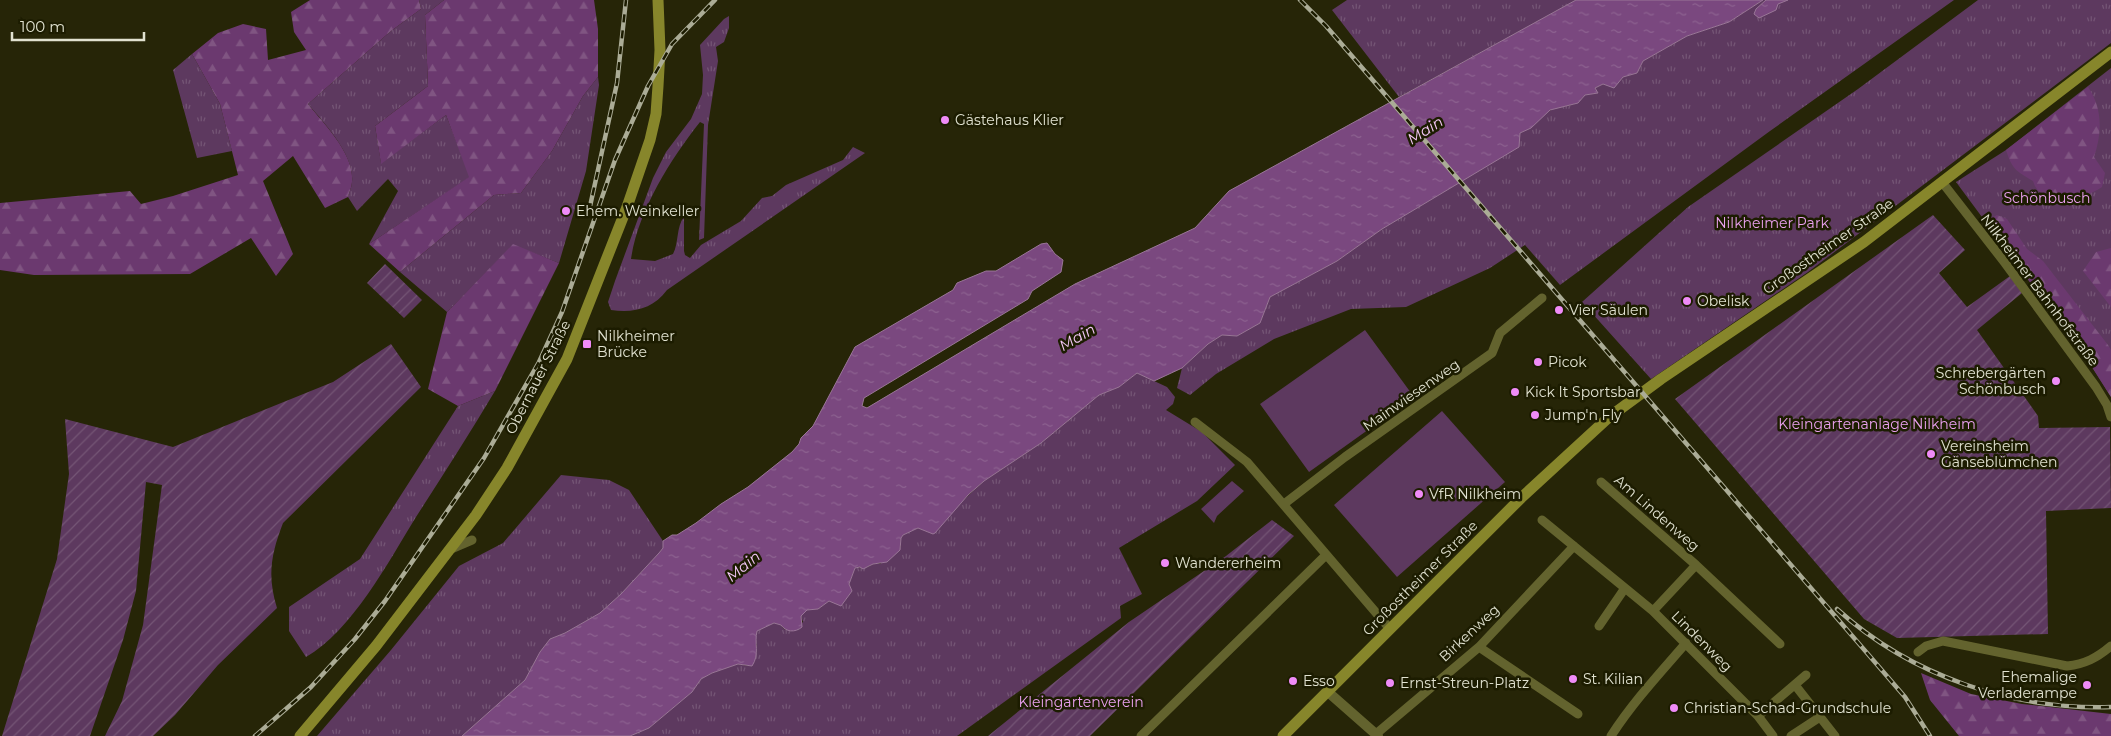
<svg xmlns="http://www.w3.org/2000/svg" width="2111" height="736" font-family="Montserrat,sans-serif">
	<defs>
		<pattern id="grass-tufts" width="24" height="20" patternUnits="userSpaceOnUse" patternTransform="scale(1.25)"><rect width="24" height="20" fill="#5d395f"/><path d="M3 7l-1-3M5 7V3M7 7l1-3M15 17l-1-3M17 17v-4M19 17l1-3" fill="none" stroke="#745575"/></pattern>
		<pattern id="forest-firs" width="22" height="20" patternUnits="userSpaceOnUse" patternTransform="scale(1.25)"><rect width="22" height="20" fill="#6b396f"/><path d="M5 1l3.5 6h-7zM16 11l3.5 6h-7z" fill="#805582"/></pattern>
		<pattern id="garden-furrows" width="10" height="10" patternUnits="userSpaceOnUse" patternTransform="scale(1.25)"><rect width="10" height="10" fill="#5d395f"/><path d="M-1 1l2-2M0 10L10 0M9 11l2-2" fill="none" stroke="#745575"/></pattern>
		<pattern id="water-ripples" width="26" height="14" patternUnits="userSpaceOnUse" patternTransform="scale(1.25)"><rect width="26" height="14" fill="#7a487f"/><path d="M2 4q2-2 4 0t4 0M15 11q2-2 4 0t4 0" fill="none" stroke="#8d6290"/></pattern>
	</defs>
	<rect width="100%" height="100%" fill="#262507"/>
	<path fill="url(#grass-tufts)" d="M419 0H444L425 15 428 86 375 126 381 163 446 115 470 177 369 244 398 191 388 179 357 211 348 197C349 192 352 187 352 182 355 155 324 123 308 104L391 31 421 9Z
		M1347 0H1576L1399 97 1332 10Z
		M1763 0H1766L1756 9 1788 0H1954L1770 131 1560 285 1525 245 1490 268 1406 307 1351 309 1274 339 1216 374 1190 395 1177 388 1182 368 1208 344 1222 335 1237 336 1260 323 1270 297 1337 261 1382 229 1518 147 1520 133C1534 127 1540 115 1551 110 1566 103 1573 110 1585 95L1598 93 1595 88 1603 84 1614 87 1623 77 1637 73 1643 61 1687 36 1729 22Z
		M1978 0H2111V43L1808 272 1651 379 1582 302 1688 207 1858 89Z
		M729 16V28L724 42 716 47 718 61 708 125 704 238 699 240 704 124 700 122C670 160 638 211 631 259L655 261 673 254C679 243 676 227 684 217V251L685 255 690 258 701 245 741 221 762 198 772 196 786 185 843 160 853 147 865 153 667 290C653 309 634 313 611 310L608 302 615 281 653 178 666 152 691 119 702 94 703 75 700 45 724 19Z
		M192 54 220 104 232 151 197 158 173 70Z
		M2111 68V397L2085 356 1956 182 2006 150Z
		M598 77 599 85 586 171 559 263 513 245 447 312 400 272 494 195 521 193 552 151 583 96Z
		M1137 373 1167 387 1175 397 1173 404 1166 410 1202 432 1235 465 1197 501 1119 548 1142 594 1120 606 1121 618 957 736H630L649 728 692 692 701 679 712 673 738 664 748 666 757 646 755 638 757 631 774 623 781 625 784 629 792 631 803 622 801 616 807 610 818 609 829 601 841 605 852 591 849 584 855 568 868 567 873 564H880L901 547V538L903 535 918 528 929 532 984 481 1041 443 1099 395 1119 387Z
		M495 391C470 433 443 475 416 517 389 561 351 632 306 657L289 631V607L360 559 458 406Z
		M561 475 609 480 629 490 663 541V548L659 553 621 594 600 613 565 633 550 639 540 652 525 680 462 736H317L391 650 459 566 503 543Z"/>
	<path fill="url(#forest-firs)" d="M310 0H419L421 9 391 31 308 104C324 124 355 154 352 182 352 187 349 192 348 197L325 208 293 156 263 181 293 254 276 276 251 238 190 274 34 275 0 270V203L130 191 141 204 173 196 238 175 220 104 192 54 218 33 243 24 266 29 268 60 306 50 294 32 291 12Z
		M444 0H594L598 29V77L583 96 552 151 521 193 494 195 400 272 369 244 469 177 446 115 381 164 375 126 428 86 425 15Z
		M2088 87C2103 109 2102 133 2094 157L2105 173 2102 187C2083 200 2041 209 2033 181 2016 171 2012 169 2006 150Z
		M1997 215 2007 219 2027 249 2043 261 2108 345 2111 350V397L2085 356 1985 222Z
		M513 244 559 263 495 391 458 406 428 389 447 312Z
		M2111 248V307L2083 271 2096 252Z
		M1921 673 1971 694 2022 704 2111 714V736H1959L1930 700Z"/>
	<path fill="url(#garden-furrows)" d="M1933 215 1965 250 1939 273 1967 307 2010 276 2022 293 1977 330 2038 416 2039 428 2110 427 2111 508 2046 511 2048 634 1897 638 1864 619 1675 399Z
		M385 264 422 300 404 318 367 283Z
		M391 344 421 387 283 523C271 554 267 576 277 608L218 665 175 715 153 736H105L122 701 143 625 162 485 146 482 136 591 123 640 90 736H2L57 559 69 474 65 419 173 447 333 382Z
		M1272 520 1294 536 1090 736H988L1129 622 1226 556Z"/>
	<path fill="#5d395f" d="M1365 330 1414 397 1309 472 1260 404Z
		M1442 411 1505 482 1397 577 1334 505Z
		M1232 481 1244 491 1217 516 1214 523 1201 509Z"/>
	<path fill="url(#water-ripples)" stroke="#997697" d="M1576 0H1763L1729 22 1687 36 1643 61 1637 73 1623 77 1614 88 1603 84 1595 88 1598 93 1585 95 1578 103 1550 110 1531 128 1520 133 1519 147 1382 229 1337 261 1270 297 1260 323 1237 336 1222 335 1208 344 1182 368 1154 381 1137 373 1119 387 1099 395 1041 443 984 481 968 495 935 533 933 534 918 528 903 535 901 538 900 550 887 562 873 564 863 569 860 567 855 568 849 584 852 591 841 606 829 601 818 609 807 610 801 616 802 627C795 633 786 632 781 625L774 623 757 631C754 643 760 654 752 666L738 664 712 673 701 679 692 692 649 728 630 736H462L525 680 540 652 550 639 565 633 600 613 621 594 659 553 663 548V541L672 535H677L696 523 721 504 748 487 792 452 799 444 801 438 813 426 855 347 953 290 957 283 986 271H996L1041 244 1047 243 1055 254 1063 260 1061 272 1032 291 1028 299 864 398 862 406 867 408 1075 284 1195 228 1229 191Z
		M1766 0H1788L1778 4 1776 10 1759 18 1754 14 1756 9Z"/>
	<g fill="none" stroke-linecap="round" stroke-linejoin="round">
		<path stroke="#63632e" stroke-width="9" d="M1942 182 2005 263 2096 387 2107 405 2111 417
			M1195 422 1247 462 1390 629
			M1601 482 1696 565
			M1284 504 1345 457 1492 353 1500 333 1542 298
			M1542 520 1653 611 1758 716 1773 736
			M451 549 472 540
			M1653 611 1696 565 1780 644
			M1599 626 1625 588
			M1479 647 1578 714
			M1918 652 1926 646 1943 641 2067 666C2085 664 2097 658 2111 646
			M1795 685 1835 736
			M1758 716 1806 675
			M1376 734 1479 647 1574 546
			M1141 736 1326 555
			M1611 736C1633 702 1660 673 1686 643
			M1791 736 1820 717"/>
		<path stroke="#63632e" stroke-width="10" d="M1328 692 1378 736"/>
		<path stroke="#87862b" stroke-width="11" d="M300 736 376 646 476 515 507 468 567 359 627 207 650 140 656 114 658 86 660 50 658 0
			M1283 736 1521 498 1608 418 1661 379 1864 242 2111 52"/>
		<g stroke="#abac96" stroke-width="4.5">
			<path id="rail" d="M1300 0 1326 26 1905 697 1930 736
				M589 211 617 83 626 0
				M1837 609C1911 676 2012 710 2111 707
				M255 736 311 687 355 639 385 601 484 458 539 362 562 312 615 160 648 86 672 44 715 0"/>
		</g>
		<use href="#rail" stroke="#1c1c00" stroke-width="2.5" stroke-dasharray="8" stroke-linecap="butt"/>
	</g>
	<g fill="#ef8bf7" stroke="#1c1c00" stroke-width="2">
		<circle cx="945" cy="120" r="5"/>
		<circle cx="566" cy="211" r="5"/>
		<circle cx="1687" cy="301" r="5"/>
		<circle cx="1559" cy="310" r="5"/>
		<rect x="582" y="339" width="10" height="10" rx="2.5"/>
		<circle cx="1538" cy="362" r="5"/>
		<circle cx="2056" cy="381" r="5"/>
		<circle cx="1515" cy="392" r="5"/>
		<circle cx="1535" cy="415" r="5"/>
		<circle cx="1931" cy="454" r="5"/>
		<circle cx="1419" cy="494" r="5"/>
		<circle cx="1165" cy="563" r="5"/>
		<circle cx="1573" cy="679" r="5"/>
		<circle cx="1293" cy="681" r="5"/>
		<circle cx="1390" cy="683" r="5"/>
		<circle cx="2087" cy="685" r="5"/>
		<circle cx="1674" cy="708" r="5"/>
	</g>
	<g text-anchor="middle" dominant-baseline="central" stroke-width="5" stroke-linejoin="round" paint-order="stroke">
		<g font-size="14" fill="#e1e2d0" stroke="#1c1c00" text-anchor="start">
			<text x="955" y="120">Gästehaus Klier</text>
			<text x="576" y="211">Ehem. Weinkeller</text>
			<text x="1697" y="301">Obelisk</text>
			<text x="1569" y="310">Vier Säulen</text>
			<text x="597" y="336">Nilkheimer<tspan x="597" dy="16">Brücke</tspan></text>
			<text x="1548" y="362">Picok</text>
			<text x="2046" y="373" text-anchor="end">Schrebergärten<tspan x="2046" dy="16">Schönbusch</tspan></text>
			<text x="1525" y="392">Kick It Sportsbar</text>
			<text x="1545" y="415">Jump'n Fly</text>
			<text x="1941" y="446">Vereinsheim<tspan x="1941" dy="16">Gänseblümchen</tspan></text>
			<text x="1429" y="494">VfR Nilkheim</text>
			<text x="1175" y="563">Wandererheim</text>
			<text x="2077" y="677" text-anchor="end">Ehemalige<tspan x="2077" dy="16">Verladerampe</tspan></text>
			<text x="1583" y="679">St. Kilian</text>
			<text x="1303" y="681">Esso</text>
			<text x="1400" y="683">Ernst-Streun-Platz</text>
			<text x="1684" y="708">Christian-Schad-Grundschule</text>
		</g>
		<g font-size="14" fill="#eba1f0" stroke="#1c1c00">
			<text x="2047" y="198">Schönbusch</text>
			<text x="1772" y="223">Nilkheimer Park</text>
			<text x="1877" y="424">Kleingartenanlage Nilkheim</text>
			<text x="1081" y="702">Kleingartenverein</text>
		</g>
		<g font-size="14" fill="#e1e2d0" stroke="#1c1c00">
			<text transform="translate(1828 246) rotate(-35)">Großostheimer Straße</text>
			<text transform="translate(2040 290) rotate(53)">Nilkheimer Bahnhofstraße</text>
			<text transform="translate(538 377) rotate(-63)">Obernauer Straße</text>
			<text transform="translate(1411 395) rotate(-35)">Mainwiesenweg</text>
			<text transform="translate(1657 513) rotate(41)">Am Lindenweg</text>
			<text transform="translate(1420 578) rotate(-45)">Großostheimer Straße</text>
			<text transform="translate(1469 633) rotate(-43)">Birkenweg</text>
			<text transform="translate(1702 641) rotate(45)">Lindenweg</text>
		</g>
		<g font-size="15" font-style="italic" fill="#f6c9f9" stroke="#1c1c00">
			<text transform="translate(1425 130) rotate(-32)">Main</text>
			<text transform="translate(1077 337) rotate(-30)">Main</text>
			<text transform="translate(743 566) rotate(-39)">Main</text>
		</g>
	</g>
	<path d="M12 32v8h132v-8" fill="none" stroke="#e1e2d0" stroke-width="2.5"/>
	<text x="20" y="32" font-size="15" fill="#e1e2d0" stroke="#1c1c00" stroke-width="4" paint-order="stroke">100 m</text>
</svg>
